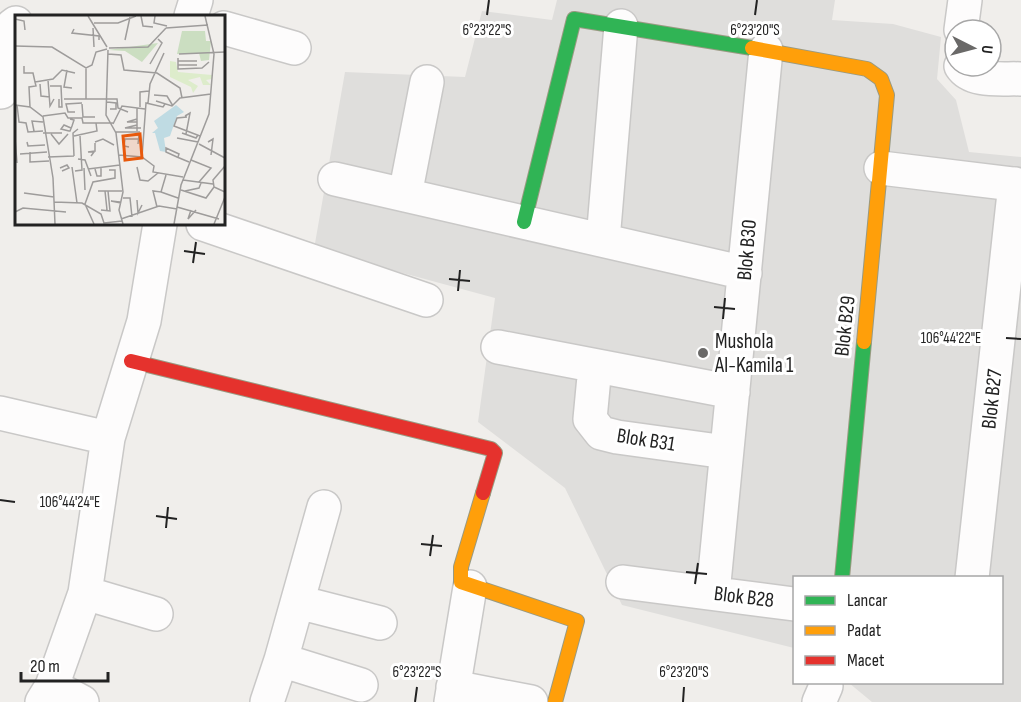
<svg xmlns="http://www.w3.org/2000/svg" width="1021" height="702" font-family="'Sofia Sans Condensed',sans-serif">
	<rect width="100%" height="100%" fill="#f0eeeb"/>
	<path fill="#dfdedc" d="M557 0H835L832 20 893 24 941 37 937 79 956 100 969 152 1021 157V702H872L849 683 1002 682V578H794V648L622 605 565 488 478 422 495 298 314 249 345 72 465 77 482 11 552 20Z"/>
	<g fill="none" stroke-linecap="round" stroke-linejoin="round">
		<g stroke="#c9c8c7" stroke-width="36">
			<path id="street" d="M191 16 196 0
				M224 28 294 48
				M961 30 965 0
				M961 66C972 83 1003 78 1021 79
				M1 92 12 26 16 23
				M881 168 1021 185
				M335 179 745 273
				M405 195 427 82
				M203 224 426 300
				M603 240 621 26
				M498 347 733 392
				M595 366 590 419 601 433 617 437 726 452
				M0 413 108 438
				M972 578 1015 184
				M623 582 794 604
				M85 593 156 614
				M713 593 766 50
				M298 602 380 623
				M281 660 361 685
				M52 686 82 702
				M453 687 531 702
				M42 702 52 686 85 593 108 438 144 321 160 224
				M267 702 281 660 324 507
				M451 702 470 587
				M819 702 826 686"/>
		</g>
		<g stroke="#999a82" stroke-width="16">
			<path id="fast" d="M524 222 574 19 752 48
				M842 578 864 342"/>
		</g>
		<g stroke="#999a82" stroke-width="16">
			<path id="slow" d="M752 48 867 69 881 79 887 95 864 342
				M483 493 461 567V582L577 621 555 702"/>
		</g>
		<g stroke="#999a82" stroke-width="16">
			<path id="jam" d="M131 361 491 449 495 453 483 493"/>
		</g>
		<use href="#street" stroke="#fdfcfc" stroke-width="33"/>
		<use href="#fast" stroke="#30b455" stroke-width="14"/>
		<use href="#slow" stroke="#ff9f0a" stroke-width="14"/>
		<use href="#jam" stroke="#e5322d" stroke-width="14"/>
	</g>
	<path fill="none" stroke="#222" stroke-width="2" d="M487 15 489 0M755 15 757 0M184 251 205 254M193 263 196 242M449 279 470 281M458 291 460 270M714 307 735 309M723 319 725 298M1006 338 1021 339M0 500 15 502M156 516 177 519M166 528 168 507M421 544 442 546M430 556 433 535M686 572 707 574M695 584 698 563M415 702 417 687M683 702 684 687"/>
	<circle fill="#6a6968" stroke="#fff" stroke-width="2" cx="703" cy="353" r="6"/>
	<g text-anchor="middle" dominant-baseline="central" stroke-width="6" stroke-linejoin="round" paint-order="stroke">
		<g font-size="21" fill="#222" stroke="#fff">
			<text transform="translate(747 250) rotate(-85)">Blok B30</text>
			<text transform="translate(845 326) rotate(-84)">Blok B29</text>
			<text transform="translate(992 399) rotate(-84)">Blok B27</text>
			<text transform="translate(646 440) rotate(9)">Blok B31</text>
			<text transform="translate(744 597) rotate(7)">Blok B28</text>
		</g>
		<g font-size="21" fill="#222" stroke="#fff" text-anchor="start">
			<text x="715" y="341">Mushola<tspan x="715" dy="24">Al-Kamila 1</tspan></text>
		</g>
	</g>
	<g transform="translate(15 15)">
		<rect width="210" height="210" fill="#f0eeeb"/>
		<path d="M155 46 161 47 163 57 197 60V64L191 65 196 70H188L185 62 173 65 183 71 178 78 176 72 155 62Z" fill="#ddeccb"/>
		<path d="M167 16H190L191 26H196L194 45 186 46 184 38 162 39ZM143 28 127 47 110 36 93 35Z" fill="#cbdec1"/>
		<path d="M161 90 169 97 162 101 155 121 149 123 151 137 145 136 140 118H137L143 113 139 106Z" fill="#bfdbe3"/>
		<path fill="none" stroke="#9e9c9b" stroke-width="1.5" d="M73 1 92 32M126 1 128 11 138 12M140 1 139 8 152 11M0 4 9 6 10 15M79 8H103L121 1M78 13 79 32M151 13 193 10M59 14 57 18 84 21V25M110 25 115 2M0 31 37 32 71 53 77 50 81 37 92 34M94 33 133 32 151 13M93 35 91 100 101 118 108 177 104 195 108 209M93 39 106 40 109 55 142 58 165 73 167 83M164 39 210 37M163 43V54L187 53 194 47M163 46H182M135 49 147 28 143 24M163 50H182M9 51V58H18L20 67M52 55 49 72 57 73M33 65 35 91 39 84M20 67 38 64 47 55 60 58M25 69 26 81 35 82M35 71H46L47 92H44V84M139 80 152 81 158 91M49 84H91M71 84V53M91 84H102L103 93 113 97M141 86 157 91 165 83 196 79M92 87 101 88V94H95M133 88 135 69 149 38M67 89 68 102H80M0 90 15 92 28 102 38 163 40 209M2 90 4 107 11 108 13 117 28 116M15 92 14 72 21 71 20 67M125 92V77L134 76M60 97H53L51 89 67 88M28 101 50 98 53 103H67L68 108H99M170 101 175 98 171 119M172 102 162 103 159 111 185 121M55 104 59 105 57 111 55 116H54L46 114 49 110 56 113M122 107H112L122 104M98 109 107 91 130 94M122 110 110 113H126M19 116 17 106 28 107M122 116V93M100 117H125M28 118H47M167 118 181 123 183 120M36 119 44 129 53 119M112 120H124L123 129M59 121 82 116 81 108M0 123 2 148M162 123 183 127M12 127 13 131 30 130M80 127 88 124 99 130M193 127 198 124 196 140M184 129 210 143M114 132 109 131 110 124H123M15 137V147L34 146M5 139 32 137M104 140 127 142 139 151 138 157 168 162M59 141 58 118 63 114M76 141 79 137H73L80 136V128M33 142 59 141M127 142 131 88 148 92 150 89M163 142 164 139 151 133V137L162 142 174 147M63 144 70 145 76 161M176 145 196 153 184 167M210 151 198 165 199 172 210 177M57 152 62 188M122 152 125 165 133 166 143 158M45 153 52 150 54 153 47 156M69 153 70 175M73 154 105 150M80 154 82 161H86V152M60 156 67 155 65 121M168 165 198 169M166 175 191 183 199 172M83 176H107M90 176 92 195M170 176 184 173 186 168M146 177 163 183M9 178 39 182M108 183H115L117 202M122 185 123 198 127 190M39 187 67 188 86 199 89 208 107 206M105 187 96 186 106 188M142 192 138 176 146 177 151 160M162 192 204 204M86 195 95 196 93 176M176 195 173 204 181 195M0 197 8 193 51 197M106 204 144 191 162 194M79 209 70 189 78 167 100 163V155H94M159 209 166 170 194 99 199 39 190 1M199 209 210 182"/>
		<path fill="#e8590c" fill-opacity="0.15" stroke="#e8590c" stroke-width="3" d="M125 119 127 143 110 145 108 121Z"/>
		<rect width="210" height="210" fill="none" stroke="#222" stroke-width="3"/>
	</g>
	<g font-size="15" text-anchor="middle" fill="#222" stroke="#fff" stroke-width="6" stroke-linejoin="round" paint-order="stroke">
		<text x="487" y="35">6°23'22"S</text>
		<text x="755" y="35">6°23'20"S</text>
		<text x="951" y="343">106°44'22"E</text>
		<text x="70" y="507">106°44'24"E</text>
		<text x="417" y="677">6°23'22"S</text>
		<text x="684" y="677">6°23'20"S</text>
	</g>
	<rect x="793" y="576" width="210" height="108" fill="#ffffff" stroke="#a7a7a7" stroke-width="1.5"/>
	<rect x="805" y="596" width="30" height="9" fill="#30b455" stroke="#a7a7a7" stroke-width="1.5"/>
	<text x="847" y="606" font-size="18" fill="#222222">Lancar</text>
	<rect x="805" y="626" width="30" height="9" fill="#ff9f0a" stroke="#a7a7a7" stroke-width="1.5"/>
	<text x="847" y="636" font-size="18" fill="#222222">Padat</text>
	<rect x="805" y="656" width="30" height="9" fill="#e5322d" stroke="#a7a7a7" stroke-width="1.5"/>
	<text x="847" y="666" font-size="18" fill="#222222">Macet</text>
	<g transform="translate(973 48) rotate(96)"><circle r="28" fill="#ffffff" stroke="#a7a7a7" stroke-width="1.5"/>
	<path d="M0-4.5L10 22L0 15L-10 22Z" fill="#6a6968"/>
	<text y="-9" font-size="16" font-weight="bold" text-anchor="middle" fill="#222222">U</text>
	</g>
	<path d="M21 672v9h87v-9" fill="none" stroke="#222222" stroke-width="3"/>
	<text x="30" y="672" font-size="18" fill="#222222" stroke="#ffffff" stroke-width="4.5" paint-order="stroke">20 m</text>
</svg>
